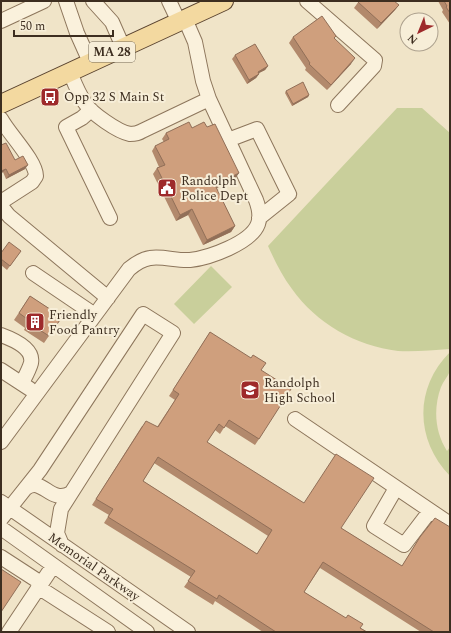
<svg xmlns="http://www.w3.org/2000/svg" width="451" height="633" font-family="Spectral,serif">
	<rect width="100%" height="100%" fill="#f0e4c8"/>
	<path fill="#c9cf9b" d="M397 108H422L450 133V349C433 350 415 352 398 351 356 346 316 323 292 289 282 276 275 261 268 246Z
		M211 266 232 287 194 324 174 304Z
		M450 352C450 357 451 365 450 371 448 376 443 382 441 387 433 409 435 432 447 451L450 447V476C415 440 414 388 450 352Z"/>
	<g fill="none" stroke-linecap="round" stroke-linejoin="round">
		<g stroke="#8d765c" stroke-width="16">
			<path id="minor" d="M66 1 77 33 90 62
				M93 1 112 22 123 47
				M169 1 179 22
				M307 1 375 60 374 66 338 105
				M1 21 44 1
				M70 72C74 82 78 93 85 103 91 113 118 132 130 134 135 134 139 133 142 131L209 99 203 81 195 42 185 19
				M91 110 82 118 66 127 110 218
				M1 119C9 134 36 161 36 176L32 182 1 202
				M228 140 257 129 289 194 259 218
				M1 206 9 216 108 298
				M33 273 95 315
				M1 335C12 339 34 348 31 363 29 370 25 377 22 383
				M1 370 30 389
				M295 419 450 524
				M1 442 129 269C135 264 142 259 150 258 163 256 177 261 190 260 209 258 251 243 258 224 261 216 259 208 256 200L209 99
				M26 488C43 476 50 505 71 493
				M396 488 374 526 404 545 430 511
				M1 502 188 632
				M1 519 40 470 143 314 173 333 61 509 57 533 62 545
				M1 528 147 632
				M1 557 41 583
				M38 587 108 632
				M9 632 53 566"/>
		</g>
		<g stroke="#5b4430" stroke-width="20">
			<path id="major" d="M1 104 224 1"/>
		</g>
		<use href="#minor" stroke="#faf1dc" stroke-width="14"/>
		<use href="#major" stroke="#f3d9a0" stroke-width="18"/>
	</g>
	<path fill="#b2896c" fill-rule="evenodd" d="M359 1 399 5 395 10 377 29 354 8Z
		M438 1H450V24L442 12 443 10Z
		M293 37 334 38 351 64 327 90 305 70 306 68 289 43Z
		M235 55 268 66 265 70 259 73V74L256 78 247 84 232 59Z
		M286 91 309 95 308 97 292 106 285 93Z
		M192 128 235 179 216 188 235 226 231 232 203 245 188 215 176 221 153 174 157 168 159 167 152 151 155 146 164 142 162 139 166 133Z
		M1 145 15 160 25 169 6 179 3 172Z
		M21 251 7 270 1 265V253Z
		M30 296 62 317 44 343 24 330 25 328 14 320Z
		M210 332 261 370 259 439 255 445 225 426 220 434 215 430 207 442 341 528 402 566 420 537 450 632H421L320 568 304 592 367 632H263L215 601 213 605 184 587 191 577 104 523 109 515 92 505 142 426 157 427 175 400 169 396ZM154 463 268 536 257 554 143 481Z"/>
	<path fill="#916f58" d="M399 5 395 10 377 29 381 23Z
		M355 58 351 64 327 90 331 85Z
		M268 66 265 70 255 75 258 72Z
		M259 74 256 78 247 84 249 80Z
		M309 95 308 97 292 106 293 104Z
		M28 165 25 169 6 179 9 175Z
		M6 169 1 174V171Z
		M239 173 235 179 211 191 215 185Z
		M192 209 188 215 176 221 180 215Z
		M235 226 231 232 203 245 207 240Z"/>
	<path fill="#cf9f7d" stroke="#916f58" fill-rule="evenodd" d="M359 1H394L399 5 381 23 358 2Z
		M444 1H450V13L446 7 447 6Z
		M322 16 336 36 334 38 355 58 331 85 309 64 310 63 293 37Z
		M255 44 268 66 258 72 259 74 249 80 235 55Z
		M303 82 309 95 293 104 286 91Z
		M189 122 192 128 204 122 207 127 215 124 239 173 215 185 235 226 207 240 192 209 180 215 157 168 165 165 155 146 169 139 166 133Z
		M6 143 15 160 23 156 28 165 9 175 6 169 1 171V145Z
		M9 242 21 251 10 266 1 259V253Z
		M30 296 62 317 49 336 29 323 30 321 19 313Z
		M210 332 251 358 253 355 266 363 261 370 291 389 259 439 229 420 224 428 219 424 207 442 304 503 336 454 374 478 341 528 402 566 420 537 435 518 450 527V632H434L323 562 304 592 346 618 348 615 363 624 360 628 367 632H276L219 595 217 599 188 581 195 571 108 517 113 509 96 499 146 421 158 427 179 394 173 390ZM158 457 272 530 257 554 143 481Z
		M1 569 21 582 1 612Z"/>
	<defs>
		<g id="bus-square" transform="scale(1)"><rect x="-9" y="-9" width="18" height="18" rx="4" fill="#9e2a2b" stroke="#f7eed8"/><path d="M-5-6H5V4H4V6H2V4H-2V6H-4V4H-5ZM-3.5-4V0h7V-4ZM-3.5 1.2v1.5H-2V1.2ZM2 1.2v1.5H3.5V1.2Z" fill="#fff"/></g>
		<g id="civic-square" transform="scale(1)"><rect x="-9" y="-9" width="18" height="18" rx="4" fill="#9e2a2b" stroke="#f7eed8"/><path d="M-.6-6.5H3V-4.5H.6V-3L4-1V1h2V6H-6V1h2V-1L-.6-3ZM-1.2 2.5V6h2.4V2.5Z" fill="#fff"/></g>
		<g id="building-square" transform="scale(1)"><rect x="-9" y="-9" width="18" height="18" rx="4" fill="#9e2a2b" stroke="#f7eed8"/><path d="M-4-6H4V6H1V3H-1V6H-4ZM-2.5-4.3h1.7v1.8h-1.7ZM.8-4.3h1.7v1.8H.8ZM-2.5-1h1.7V.8h-1.7ZM.8-1h1.7V.8H.8Z" fill="#fff"/></g>
		<g id="school-square" transform="scale(1)"><rect x="-9" y="-9" width="18" height="18" rx="4" fill="#9e2a2b" stroke="#f7eed8"/><path d="M0-5L7-2L0 1L-7-2ZM-4 1L0 2.5L4 1V4Q0 6-4 4Z" fill="#fff"/></g>
	</defs>
	<g fill-rule="evenodd">
		<use href="#bus-square" x="50" y="97"/>
		<use href="#civic-square" x="167" y="188"/>
		<use href="#building-square" x="35" y="322"/>
		<use href="#school-square" x="250" y="390"/>
	</g>
	<g text-anchor="middle" dominant-baseline="central" stroke-width="4" stroke-linejoin="round" paint-order="stroke">
		<rect fill="#f7eed8" stroke="#756857" stroke-width="1" x="89" y="42" width="46" height="20" rx="3"/>
		<g font-size="12" font-weight="bold" fill="#3d2e20">
			<text x="112" y="52">MA 28</text>
		</g>
		<g font-size="13" fill="#3d2e20" stroke="#f7eed8" text-anchor="start">
			<text x="64" y="97">Opp 32 S Main St</text>
			<text x="181" y="181">Randolph<tspan x="181" dy="15">Police Dept</tspan></text>
			<text x="49" y="315">Friendly<tspan x="49" dy="15">Food Pantry</tspan></text>
			<text x="264" y="383">Randolph<tspan x="264" dy="15">High School</tspan></text>
		</g>
		<g font-size="13" fill="#3d2e20" stroke="#f7eed8">
			<text transform="translate(94 567) rotate(35)">Memorial Parkway</text>
		</g>
	</g>
	<rect width="451" height="633" fill="none" stroke="#3d2e20" stroke-width="4"/>
	<g transform="translate(419 32) rotate(223)"><circle r="19" fill="#f7eed8" stroke="#ada18e"/>
	<path d="M0-3L7 15L0 10L-7 15Z" fill="#9e2a2b"/>
	<text y="-6" font-size="11" font-weight="bold" text-anchor="middle" fill="#3d2e20">N</text>
	</g>
	<path d="M14 30v6h99v-6" fill="none" stroke="#3d2e20" stroke-width="2"/>
	<text x="20" y="30" font-size="12" fill="#3d2e20" stroke="#f7eed8" stroke-width="3" paint-order="stroke">50 m</text>
</svg>
